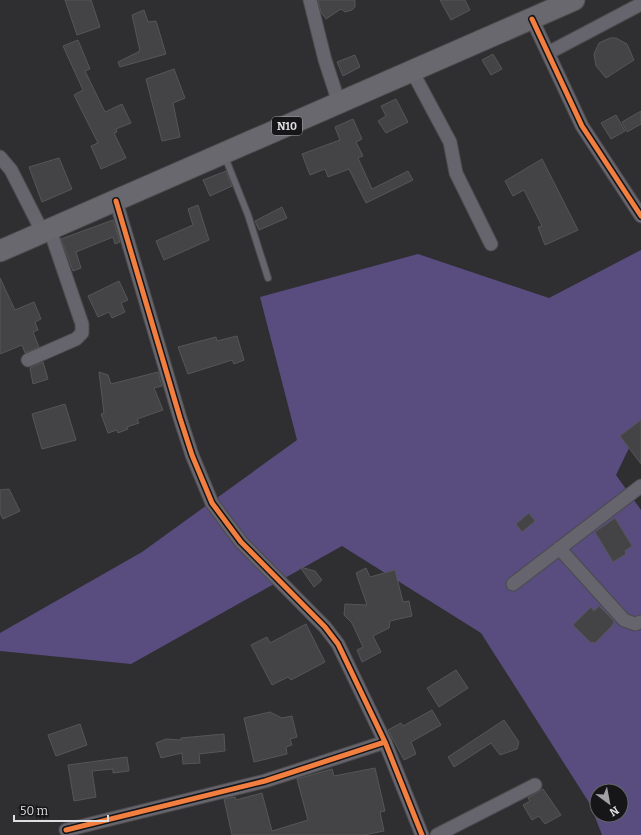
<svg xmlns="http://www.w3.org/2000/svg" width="641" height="835" font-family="Bitter,serif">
	<rect width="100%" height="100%" fill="#2f2e30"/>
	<path fill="#594d80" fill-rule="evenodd" d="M641 250V423L616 475 641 510V835H602L590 804 481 633 342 546 131 664 0 651V633L142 552 297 440 260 297 418 254 549 298ZM597 791H621V815H597Z"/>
	<path fill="#444345" stroke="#565657" d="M65 0H91L100 27 77 35Z
		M318 0H355V7L352 10 345 12 341 9 326 19 321 12Z
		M440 0H465L470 10 451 20Z
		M144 10 148 22 156 21 166 54 120 67 118 62 140 51 132 15Z
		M610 38H616L627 44 634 60 606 78 596 66 594 54 599 43Z
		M78 40 90 69 85 71 105 112 122 104 131 123 116 129 117 132 114 133 126 158 101 169 91 146 98 143 74 95 83 90 63 46Z
		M493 54 502 69 491 75 482 60Z
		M355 55 360 67 343 76 337 62Z
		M174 69 185 98 173 103 180 137 162 141 146 79Z
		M396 99 408 122 386 133 378 121 386 116 381 106Z
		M641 111V124L627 132 622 122Z
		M616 115 625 131 611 139 601 123Z
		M353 119 362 139 356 142 363 156 358 158 372 189 408 171 413 180 366 203 349 169 328 177 325 169 310 175 302 154 340 140 335 127Z
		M59 158 72 189 42 202 29 167Z
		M542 159 578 230 545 245 538 227 542 226 524 190 513 196 505 181Z
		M226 171 232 186 210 196 203 180Z
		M198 205 209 240 164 260 156 241 193 225 188 209Z
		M282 207 287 218 259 230 255 221Z
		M113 220 120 242 115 244 113 237 76 252 81 268 73 271 61 239Z
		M0 278 15 310 34 302 41 319 35 322 38 330 33 332 39 347 25 353 22 345 0 354Z
		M119 281 128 300 121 303 125 312 112 318 109 312 98 317 88 296Z
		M237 336 244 360 234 364 232 360 188 374 178 347 216 337 217 341Z
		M43 362 48 379 33 384 30 368Z
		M99 372 108 375 111 384 158 372 162 386 154 388 163 410 137 419 139 423 127 427 128 429 118 433 117 430 108 433 101 414 104 413Z
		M65 404 76 440 42 449 32 414Z
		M641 420V464L620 436Z
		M9 489 20 511 3 519 0 513V490Z
		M529 513 535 521 522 532 516 524Z
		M615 518 632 546 625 551 626 554 613 562 595 532Z
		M300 567 315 571 322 580 314 587Z
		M366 568 370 577 395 570 403 602 409 601 412 616 390 621 389 628 373 636 381 652 362 662 357 650 363 647 352 623 344 615 345 604 367 605 356 573Z
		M599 606 614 621 612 626 595 643 590 642 573 625 591 607 594 611Z
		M306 624 325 662 291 680 288 677 272 685 251 645 267 637 270 643Z
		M456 670 468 688 439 707 427 688Z
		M432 710 441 725 411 742 416 754 404 760 388 730 401 723 403 726Z
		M270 712 282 718 292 716 297 737 290 739 292 745 286 747 287 754 254 762 244 718Z
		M504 720 519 742 517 749 500 755 491 743 454 767 448 757Z
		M80 724 87 745 56 756 48 735Z
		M224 734 225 751 199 754 200 763 183 764 182 753 161 758 156 743 166 739 181 740V738Z
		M127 757 129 771 113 773V769L92 771 96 797 74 801 68 765Z
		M375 768 385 811 380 812 384 831 364 835H232L224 799 235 797 236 800 262 793 272 831 308 820 297 779 332 769 334 776Z
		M543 789 561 815 545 824 539 816 532 820 523 805 530 801 528 798Z"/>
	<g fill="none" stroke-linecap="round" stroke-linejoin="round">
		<g stroke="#4b4a4c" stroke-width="8">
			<path id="service" d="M225 157 248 215 268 278"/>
		</g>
		<g stroke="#4b4a4c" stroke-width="15">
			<path id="minor" d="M310 0 325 60 339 103
				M532 19 582 126 641 216
				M548 53 641 4
				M412 71 450 142 456 173 491 244
				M0 157 11 170 43 233
				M116 201 180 418 192 455 212 503 241 542 325 627 338 644 385 742 422 835
				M28 360 76 339 82 333V324L50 230
				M559 548 624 620 635 624 641 622
				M513 584 641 486
				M66 830 265 781 385 742
				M437 835 535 785"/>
		</g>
		<g stroke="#4b4a4c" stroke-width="23">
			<path id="trunk" d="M0 251 574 0"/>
		</g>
		<use href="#service" stroke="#66646c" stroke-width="6"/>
		<use href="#minor" stroke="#66646c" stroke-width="13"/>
		<use href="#trunk" stroke="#68686e" stroke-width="21"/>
		<g stroke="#161517" stroke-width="8">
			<path id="cycleway" d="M532 19 582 126 641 216
				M116 201 180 418 192 455 212 503 241 542 325 627 338 644 385 742 422 835
				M66 830 265 781 385 742"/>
		</g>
		<use href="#cycleway" stroke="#f27e40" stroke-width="5"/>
	</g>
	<g text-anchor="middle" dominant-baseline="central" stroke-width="4" stroke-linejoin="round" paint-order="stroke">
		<rect fill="#161517" stroke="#a3a2a5" stroke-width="1" x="272" y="117" width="30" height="18" rx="3"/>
		<g font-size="11" font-weight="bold" fill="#dfdfe2">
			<text x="287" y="126">N10</text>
		</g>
	</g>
	<g transform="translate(609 803) rotate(148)"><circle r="19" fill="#161517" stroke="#666668"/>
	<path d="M0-3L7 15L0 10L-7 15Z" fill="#a1a1a4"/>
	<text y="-6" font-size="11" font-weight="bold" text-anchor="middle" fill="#dfdfe2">N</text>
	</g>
	<path d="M14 815v6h94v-6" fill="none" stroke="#dfdfe2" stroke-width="2"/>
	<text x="20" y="815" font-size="12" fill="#dfdfe2" stroke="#161517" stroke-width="3" paint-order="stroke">50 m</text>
</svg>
